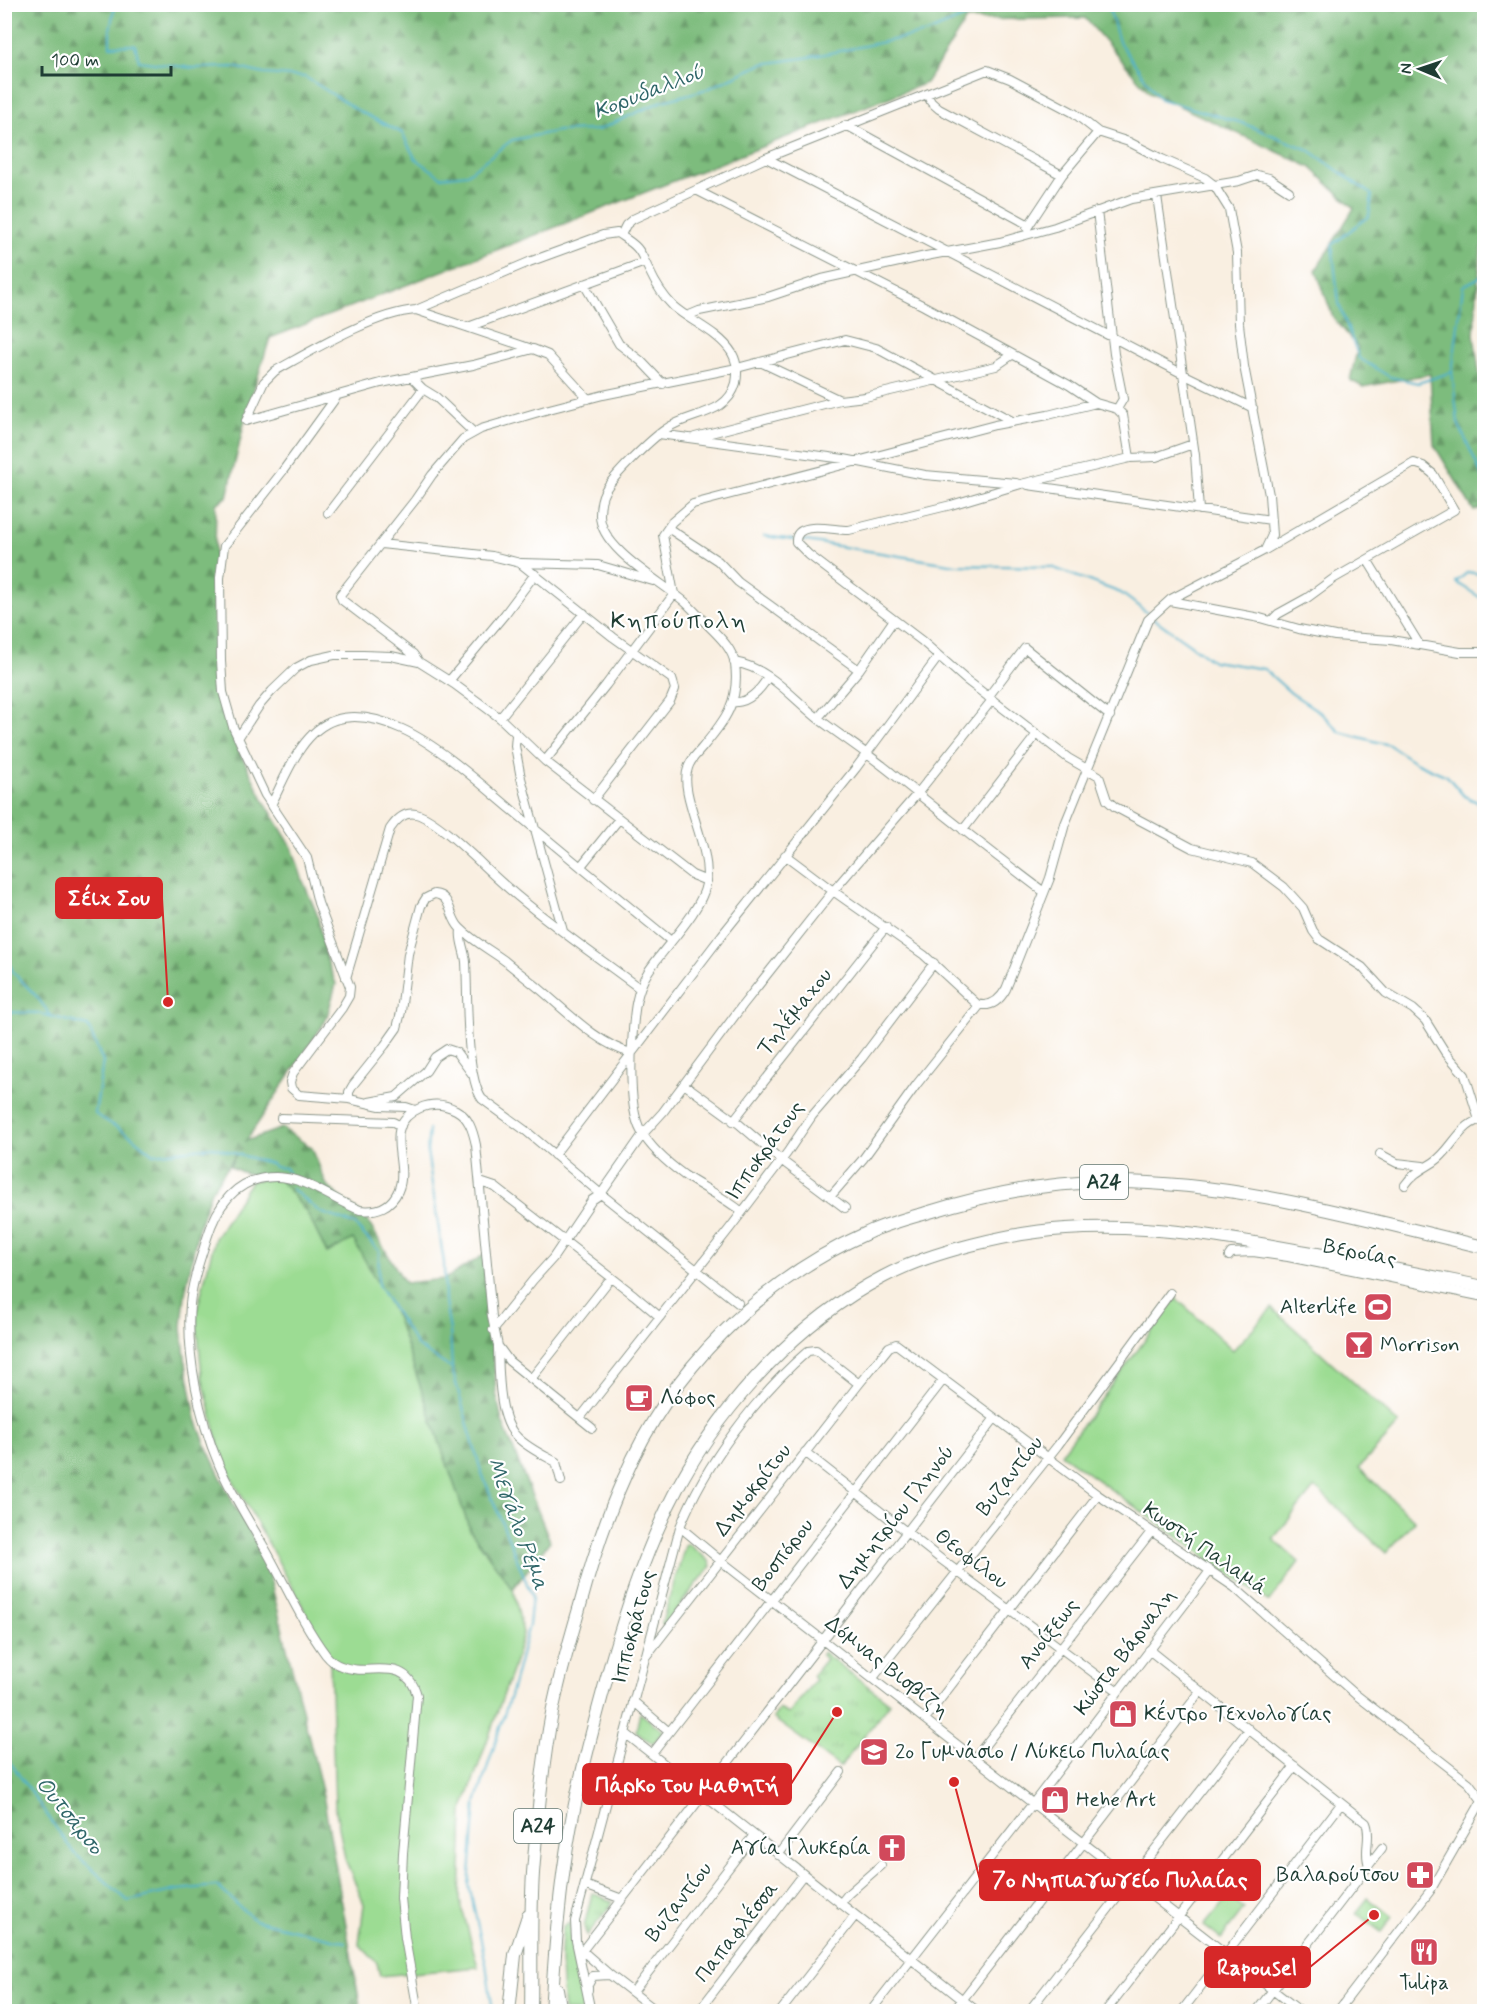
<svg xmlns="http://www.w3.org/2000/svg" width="1489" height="2016" font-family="Mynerve,sans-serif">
	<defs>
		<pattern id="forest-firs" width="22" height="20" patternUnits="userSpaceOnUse" patternTransform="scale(1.5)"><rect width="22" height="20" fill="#7dbc7d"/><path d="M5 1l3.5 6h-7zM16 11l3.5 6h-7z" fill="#669a67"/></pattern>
		<pattern id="park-tufts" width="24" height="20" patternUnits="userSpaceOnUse" patternTransform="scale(1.5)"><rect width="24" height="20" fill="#9cdc93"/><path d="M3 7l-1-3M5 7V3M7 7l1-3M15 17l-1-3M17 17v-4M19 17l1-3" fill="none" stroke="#7fb479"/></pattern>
	</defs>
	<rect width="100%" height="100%" fill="#fff"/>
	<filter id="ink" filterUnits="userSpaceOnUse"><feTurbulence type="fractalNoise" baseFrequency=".0167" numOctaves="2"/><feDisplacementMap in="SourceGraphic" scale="12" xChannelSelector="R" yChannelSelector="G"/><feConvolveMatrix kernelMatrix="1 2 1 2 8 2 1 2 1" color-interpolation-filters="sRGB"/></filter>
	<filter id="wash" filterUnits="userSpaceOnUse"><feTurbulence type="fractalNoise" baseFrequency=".008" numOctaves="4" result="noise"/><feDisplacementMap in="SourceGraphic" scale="24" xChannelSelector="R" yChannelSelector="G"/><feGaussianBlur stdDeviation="1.35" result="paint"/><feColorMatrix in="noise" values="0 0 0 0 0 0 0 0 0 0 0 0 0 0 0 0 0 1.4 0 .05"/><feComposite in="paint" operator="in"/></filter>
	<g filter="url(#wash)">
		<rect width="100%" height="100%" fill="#f9efe1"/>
		<path fill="#9cdc93" stroke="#5e8c64" stroke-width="1.5" d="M278 1177 307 1213 327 1253 353 1238 396 1316 470 1530 513 1589 523 1633 513 1668 463 1809 460 1900 478 1967 380 1976 377 1963 359 1944 364 1904 345 1859 335 1806 330 1662 300 1601 223 1462 202 1376 196 1314 215 1238 251 1181Z
			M1176 1298 1233 1350 1272 1308 1399 1424 1359 1468 1415 1521 1386 1553 1315 1487 1273 1539 1299 1562 1269 1602 1061 1454Z
			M688 1544 709 1561 711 1566 663 1626 662 1622 685 1546Z
			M640 1713 663 1731 653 1744 636 1731Z
			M1228 1897 1244 1909 1221 1939 1204 1926Z
			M569 1923 574 1960 585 2011H564C562 1983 559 1954 563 1926Z"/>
		<path fill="url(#forest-firs)" stroke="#4e7c58" stroke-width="1.5" d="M5 5H1484V242L1481 248 1474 334 1484 410V507L1474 511 1434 445 1430 374 1363 387 1350 380 1358 347 1333 317 1316 270 1354 208 1310 167 1149 92 1085 18 966 20 926 83 270 338 247 411 227 497 216 504 214 600 217 686 224 711 236 744 264 801 292 847 303 881 317 914 326 958 336 984 326 1020 246 1141 282 1128 312 1148 327 1186 365 1217 405 1283 445 1279 484 1255 487 1311 492 1336 496 1393 502 1421 550 1541 513 1589 470 1530 396 1316 353 1239 327 1253 307 1213 278 1177C260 1176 246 1176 230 1166L237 1153 211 1191 198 1229 185 1294 182 1327 185 1358 196 1419 206 1446 234 1505 265 1558 323 1795 361 2011 5 2012Z"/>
		<path fill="url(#park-tufts)" stroke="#5e8c64" stroke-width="1.5" d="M823 1652 890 1703 840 1767 773 1718 779 1709 789 1714 815 1680 812 1676 826 1659 821 1655Z
			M592 1893 613 1902 587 1936 584 1927Z
			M1368 1898 1392 1917 1381 1932 1356 1913Z"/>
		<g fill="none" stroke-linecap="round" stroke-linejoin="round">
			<path stroke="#4db1cc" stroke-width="2" d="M115 4 110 30V46L135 45 139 61 193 68 234 67 264 74 305 77 359 111 402 133 415 158 441 177 467 174 512 140 558 131 598 130 660 102 707 89 762 64 810 57 927 33 994 5 1003 4
				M1108 4 1119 42 1160 99 1242 123 1309 150 1372 195 1369 216 1332 245 1339 304 1359 358 1390 377 1418 383 1452 372 1458 423 1484 480
				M1452 372 1463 286 1484 275
				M764 536 794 540
				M800 540 956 565 1051 567 1121 593 1149 614
				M1484 575 1468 572 1456 582 1484 600
				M1153 618 1213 661 1264 669 1291 693 1320 712 1340 732 1389 745 1415 762 1447 776 1464 796 1484 805
				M4 952 13 972 37 997 52 1017
				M4 1012 38 1013 88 1026 103 1062 95 1114 131 1136 153 1154 213 1147 272 1164 275 1167 285 1168 288 1173
				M429 1130 427 1151 444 1263 445 1301 450 1331 452 1368
				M292 1189 320 1212 354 1224 379 1251 378 1285 417 1346 452 1369 481 1471 532 1596 529 1625 511 1693 476 1803 469 1885 486 1964 493 2012
				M4 1758 12 1765 73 1852 128 1901 177 1890 217 1886 254 1920 345 1942"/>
		</g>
	</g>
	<g filter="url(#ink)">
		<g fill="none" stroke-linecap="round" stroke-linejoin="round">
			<g stroke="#8c968a" stroke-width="10">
				<path id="minor" d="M927 94 931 102 939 109 1062 175
					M846 125 1029 225
					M766 158 1187 376 1253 408
					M696 190 924 306 1069 385 1096 403 1117 409
					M1157 196 1195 455 1199 510
					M1097 211 1114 354 1123 399 1117 409 1123 415 1130 458
					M1027 228 1062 175 1098 132
					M621 235 626 225 633 219 766 158 987 70 1010 79 1074 113 1098 132 1129 142 1162 159 1205 178 1214 185 1229 209 1237 253 1239 324 1244 366 1269 495 1272 535 1265 550
					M584 284 619 344 641 361 663 384
					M416 310 529 262 603 235 617 233C624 238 632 242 637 248 643 255 645 263 649 270 655 283 663 296 673 306 691 322 719 332 732 353 737 362 738 373 736 383 727 416 690 412 666 429 652 438 612 477 605 491 601 498 600 507 600 515 600 549 662 582 685 602 693 609 699 617 707 624 718 636 732 647 735 664 740 702 725 720 702 748 697 754 690 760 688 768 678 794 713 849 706 884 701 912 664 947 648 972 634 994 634 1018 632 1044 631 1065 630 1112 641 1131 650 1147 669 1164 684 1175 703 1188 724 1197 742 1212
					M687 316 699 311 768 297 822 279 926 256 1000 242 1055 227 1131 199 1239 181 1257 175 1269 178 1289 191
					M468 327 645 262
					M760 362 840 400 865 397 996 366 1012 355
					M412 378 423 389 436 397 473 432
					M337 396 282 472 224 546 220 578 221 661 223 692 233 727 265 795 307 858 318 903 350 987 349 996 342 1008 293 1073 290 1082 291 1088 299 1095 349 1099 380 1106 406 1107 415 1110
					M246 421 381 383 473 365 533 349 548 355 588 399
					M246 421 264 382 275 371C313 350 374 313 416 310L532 349
					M659 434 844 459 925 475 1016 483
					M695 437 840 400
					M1193 444 1156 457 1130 458 1021 484 951 505 849 530C835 531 795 519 796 542L809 555 922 641 965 679 1068 758 1099 776 1107 800 1115 807 1192 848 1252 863 1284 887 1303 908 1313 931 1319 939 1362 967 1386 993 1413 1009 1425 1020 1445 1052 1465 1075 1479 1120 1484 1123
					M1028 485 1271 520
					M328 513 423 389
					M668 528 718 561 738 582 859 670
					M381 544 492 556 520 563 613 637 672 679 675 689 670 701 593 800
					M1368 561 1419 644
					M521 563 598 565 653 581
					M1170 601 1260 618 1299 629 1335 636 1391 640 1460 652H1484
					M419 662 413 654 342 600 340 595 415 500 432 475 463 439 481 429 549 409 603 395 737 368 845 340 876 348 1012 421
					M734 662C770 668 793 699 820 720 844 738 870 755 893 774 943 814 993 854 1044 892
					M449 681 505 614 535 574
					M988 697 1025 648 1110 716
					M733 702C748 704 761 689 768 677
					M500 718 584 613
					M818 718 859 670 893 621
					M516 735 515 746 521 778 563 931
					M238 738 259 706 272 691 296 668 311 660 334 655H363L391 656 419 662 454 684 500 718 545 761 692 875 707 881
					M545 761 606 685 674 594 663 535 672 522 693 504 995 425 1048 415 1096 403
					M271 805C286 776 301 731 335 720 357 713 382 720 402 729 438 745 481 784 512 810 565 854 618 898 671 941
					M963 830 1037 734
					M785 855 833 891 924 955 977 1004C991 1008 1000 1000 1006 989L1050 878 1065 824 1148 620 1171 599 1265 550 1414 463 1423 466 1433 474 1454 510 1333 579 1307 598 1278 614 1272 620
					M581 866 619 819
					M461 930C459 940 465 951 466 962 468 993 465 1075 482 1099L526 1131 601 1194 738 1303
					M346 978 390 829C396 820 404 811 416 814 440 820 486 870 508 888 549 924 595 955 639 988
					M684 1084 739 1124 781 1160 845 1208
					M349 1099V1092L353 1085 385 1045 397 1028 401 1012 408 954 421 906 426 898 434 894C452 895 449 918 460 928 473 941 490 950 505 961 517 971 529 980 541 990 566 1011 600 1046 632 1053
					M369 1102 396 1097 426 1071 435 1057 447 1049 456 1052 473 1075
					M281 1118 393 1122 401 1126
					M733 1121 886 927
					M1380 1154 1397 1163 1423 1166
					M554 1155 722 935 856 768 939 656
					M480 1182 495 1187 634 1295 660 1317
					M1405 1185C1413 1173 1423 1169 1434 1162 1451 1151 1459 1126 1479 1120
					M830 1197 863 1159 917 1084 980 1005
					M1229 1256 1231 1253 1253 1252 1288 1257 1484 1297
					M493 1330 533 1280 553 1258 592 1200 601 1194 643 1134 663 1112 742 1006 833 891 917 794 992 700
					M498 1347C499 1371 498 1419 517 1437 528 1448 543 1455 556 1462L561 1481
					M531 1379 611 1278
					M580 1418 730 1228 787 1153 812 1116 862 1058 934 963
					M805 1452 942 1560 1118 1691
					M680 1527 721 1561 1301 2012
					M1149 1650 1366 1823C1372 1837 1363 1851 1369 1865
					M643 1660 859 1384 889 1347 896 1344 1098 1495 1234 1587 1355 1694 1469 1783 1484 1803
					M873 1678 1058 1445 1170 1293
					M633 1701 669 1732
					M925 1719 1098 1495
					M625 1733 978 2012
					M652 1754 944 1379
					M975 1758 1151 1532
					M778 1855 841 1772
					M585 1885 622 1899
					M840 1904 848 1894 881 1865
					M578 1947 610 1975 658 2012
					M582 1951 995 1418
					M588 1990V1985L593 1976 609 1975
					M633 1992 754 1835
					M418 2012 405 1938 401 1898 403 1853 417 1695C405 1653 368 1678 341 1666 335 1664 330 1660 326 1655 303 1624 286 1586 267 1552 251 1524 232 1495 219 1465 199 1418 186 1355 190 1304 192 1282 200 1260 207 1238 217 1205 237 1177 276 1177 306 1177 332 1200 360 1210 376 1212 391 1207 398 1191 411 1163 379 1126 420 1108 432 1103 445 1104 456 1110 469 1117 473 1131 476 1145L492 1317 498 1346 509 1361 592 1428
					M591 2012 576 1941 575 1921 680 1527C705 1464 757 1395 808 1351L816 1350 859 1384
					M698 2012 803 1875
					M780 2012 855 1916
					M870 2012 1041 1793 1210 1571
					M953 2012 1200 1692
					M1028 2012 1249 1729
					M1105 2012 1295 1766
					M1181 2012 1341 1804
					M1256 2012 1382 1848
					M1337 2012 1430 1891 1484 1797"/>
			</g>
			<g stroke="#8c968a" stroke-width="14">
				<path id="highway" d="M557 1989 561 2012
					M509 2012 515 1955 528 1916
					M531 2012C532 1966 530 1919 533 1873 537 1820 542 1765 552 1713 559 1678 569 1643 579 1609 591 1564 605 1520 624 1478 670 1370 761 1280 867 1233 886 1224 906 1219 926 1213 987 1194 1050 1181 1114 1182 1240 1182 1363 1219 1484 1247
					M551 2012C555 1951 559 1889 570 1830 578 1784 590 1739 602 1695 622 1622 644 1550 680 1483 725 1401 800 1320 883 1277 929 1252 1013 1232 1066 1229 1149 1223 1231 1238 1312 1253 1370 1264 1427 1276 1484 1287"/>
			</g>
			<use href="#minor" stroke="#fff" stroke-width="8"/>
			<use href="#highway" stroke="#fff" stroke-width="12"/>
		</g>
	</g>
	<defs>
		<g id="stadium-square" transform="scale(1.5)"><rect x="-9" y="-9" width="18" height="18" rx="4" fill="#d1495b" stroke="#fff"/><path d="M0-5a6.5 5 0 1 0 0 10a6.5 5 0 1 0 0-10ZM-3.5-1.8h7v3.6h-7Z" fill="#fff"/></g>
		<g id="bar-square" transform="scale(1.5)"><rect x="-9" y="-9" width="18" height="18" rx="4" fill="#d1495b" stroke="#fff"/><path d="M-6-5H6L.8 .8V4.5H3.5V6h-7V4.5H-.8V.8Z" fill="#fff"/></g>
		<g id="cafe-square" transform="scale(1.5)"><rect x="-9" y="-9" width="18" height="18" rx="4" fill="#d1495b" stroke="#fff"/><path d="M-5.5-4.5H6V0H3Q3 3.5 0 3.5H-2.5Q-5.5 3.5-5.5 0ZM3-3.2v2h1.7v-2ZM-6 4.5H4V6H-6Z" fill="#fff"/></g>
		<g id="shop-square" transform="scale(1.5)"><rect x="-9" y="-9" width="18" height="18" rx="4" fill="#d1495b" stroke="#fff"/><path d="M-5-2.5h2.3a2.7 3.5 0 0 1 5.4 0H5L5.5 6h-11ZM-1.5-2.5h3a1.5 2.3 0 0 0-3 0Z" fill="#fff"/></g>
		<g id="school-square" transform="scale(1.5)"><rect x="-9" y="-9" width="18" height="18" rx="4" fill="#d1495b" stroke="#fff"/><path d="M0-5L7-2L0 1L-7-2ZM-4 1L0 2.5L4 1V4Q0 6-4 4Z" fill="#fff"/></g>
		<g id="church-square" transform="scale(1.5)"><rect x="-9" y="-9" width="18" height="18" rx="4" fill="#d1495b" stroke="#fff"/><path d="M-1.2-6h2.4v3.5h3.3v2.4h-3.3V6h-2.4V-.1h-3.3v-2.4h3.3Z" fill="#fff"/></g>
		<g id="pharmacy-square" transform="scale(1.5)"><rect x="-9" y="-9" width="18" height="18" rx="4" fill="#d1495b" stroke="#fff"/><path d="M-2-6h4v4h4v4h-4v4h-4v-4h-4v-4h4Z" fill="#fff"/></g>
		<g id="restaurant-square" transform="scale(1.5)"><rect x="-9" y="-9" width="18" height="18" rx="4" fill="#d1495b" stroke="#fff"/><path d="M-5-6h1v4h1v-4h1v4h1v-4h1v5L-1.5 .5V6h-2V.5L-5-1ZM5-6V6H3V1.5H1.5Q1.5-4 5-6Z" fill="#fff"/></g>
	</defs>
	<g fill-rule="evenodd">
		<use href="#stadium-square" x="1378" y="1307"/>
		<use href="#bar-square" x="1359" y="1345"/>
		<use href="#cafe-square" x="639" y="1398"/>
		<use href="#shop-square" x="1123" y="1714"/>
		<use href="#school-square" x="874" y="1752"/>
		<use href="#shop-square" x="1055" y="1800"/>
		<use href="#church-square" x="892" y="1848"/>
		<use href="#pharmacy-square" x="1420" y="1875"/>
		<use href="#restaurant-square" x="1424" y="1952"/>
	</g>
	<g text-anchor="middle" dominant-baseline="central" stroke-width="4.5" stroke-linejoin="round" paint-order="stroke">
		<g fill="#fff" stroke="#627771" stroke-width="1.5">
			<rect x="1080" y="1165" width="48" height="34" rx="4.5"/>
			<rect x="514" y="1809" width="48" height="34" rx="4.5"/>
		</g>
		<g font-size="20" font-weight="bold" fill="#1f3d34">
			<text x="1104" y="1182">Α24</text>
			<text x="538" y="1826">Α24</text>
		</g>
		<g font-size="21" fill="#1f3d34" stroke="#fff">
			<text transform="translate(795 1012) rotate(-51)">Τηλέμαχου</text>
			<text transform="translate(765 1151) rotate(-54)">Ιπποκράτους</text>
			<text transform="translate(1360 1253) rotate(11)">Βεροίας</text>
			<text transform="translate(1010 1476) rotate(-52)">Βυζαντίου</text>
			<text transform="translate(753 1490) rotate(-52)">Δημοκρίτου</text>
			<text transform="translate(896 1517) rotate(-52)">Δημητρίου Γληνού</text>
			<text transform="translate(1205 1549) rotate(35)">Κωστή Παλαμά</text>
			<text transform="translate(783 1555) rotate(-52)">Βοσπόρου</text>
			<text transform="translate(971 1559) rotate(37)">Θεοφίλου</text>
			<text transform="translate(634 1627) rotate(-75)">Ιπποκράτους</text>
			<text transform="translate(1049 1634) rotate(-52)">Ανοίξεως</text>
			<text transform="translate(1125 1652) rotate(-53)">Κώστα Βάρναλη</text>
			<text transform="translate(887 1667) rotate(38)">Δόμνας Βισβίζη</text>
			<text transform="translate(679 1902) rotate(-52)">Βυζαντίου</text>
			<text transform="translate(737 1932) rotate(-52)">Παπαφλέσσα</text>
		</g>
		<g font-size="21" fill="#1f3d34" stroke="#fff" text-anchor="start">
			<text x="1357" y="1307" text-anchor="end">Alterlife</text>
			<text x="1380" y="1345">Morrison</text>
			<text x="660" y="1398">Λόφος</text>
			<text x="1144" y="1714">Κέντρο Τεχνολογίας</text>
			<text x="895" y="1752">2o Γυμνάσιο / Λύκειο Πυλαίας</text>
			<text x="1076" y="1800">Hehe Art</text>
			<text x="871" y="1848" text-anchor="end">Αγία Γλυκερία</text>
			<text x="1399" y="1875" text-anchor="end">Βαλαρούτσου</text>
			<text x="1424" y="1983" text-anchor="middle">Tulipa</text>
		</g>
		<g font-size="22" font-style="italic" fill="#2f6669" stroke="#fff">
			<text transform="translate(649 92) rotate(-21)">Κορυδαλλού</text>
			<text transform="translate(517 1524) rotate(70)">Μεγάλο Ρέμα</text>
			<text transform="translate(69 1816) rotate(51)">Ουτσάρσο</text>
		</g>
		<g font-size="24" letter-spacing="1.5" fill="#1f3d34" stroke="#fff">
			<text x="679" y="621">Κηπούπολη</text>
		</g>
	</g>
	<path fill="none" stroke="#d62828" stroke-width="2" d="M168 1002L162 898M837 1712L791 1784M954 1782L980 1880M1374 1915L1310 1967"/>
	<g fill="#d62828" stroke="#fff" stroke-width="2">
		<circle cx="168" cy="1002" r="6"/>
		<circle cx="837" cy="1712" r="6"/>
		<circle cx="954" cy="1782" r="6"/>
		<circle cx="1374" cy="1915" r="6"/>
	</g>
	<g fill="#d62828" stroke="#d62828" stroke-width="2">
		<rect x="56" y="878" width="106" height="40" rx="6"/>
		<rect x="583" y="1764" width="208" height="40" rx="6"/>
		<rect x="980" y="1860" width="280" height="40" rx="6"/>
		<rect x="1205" y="1947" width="105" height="40" rx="6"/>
	</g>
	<g font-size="22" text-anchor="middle" font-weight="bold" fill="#fff">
		<text x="109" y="905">Σέιχ Σου</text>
		<text x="687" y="1792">Πάρκο του μαθητή</text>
		<text x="1120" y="1887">7ο Νηπιαγωγείο Πυλαίας</text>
		<text x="1257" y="1975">Rapousel</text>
	</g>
	<rect width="1489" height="2016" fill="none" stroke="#fff" stroke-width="24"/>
	<g transform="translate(1420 69) rotate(272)" stroke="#ffffff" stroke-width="4.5" paint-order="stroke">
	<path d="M0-4.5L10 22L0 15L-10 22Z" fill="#1f3d34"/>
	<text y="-9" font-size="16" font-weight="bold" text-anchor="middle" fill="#1f3d34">N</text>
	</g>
	<path d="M42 66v9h129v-9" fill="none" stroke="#1f3d34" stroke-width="3"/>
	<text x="51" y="66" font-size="18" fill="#1f3d34" stroke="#ffffff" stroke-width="4.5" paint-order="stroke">100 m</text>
</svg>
